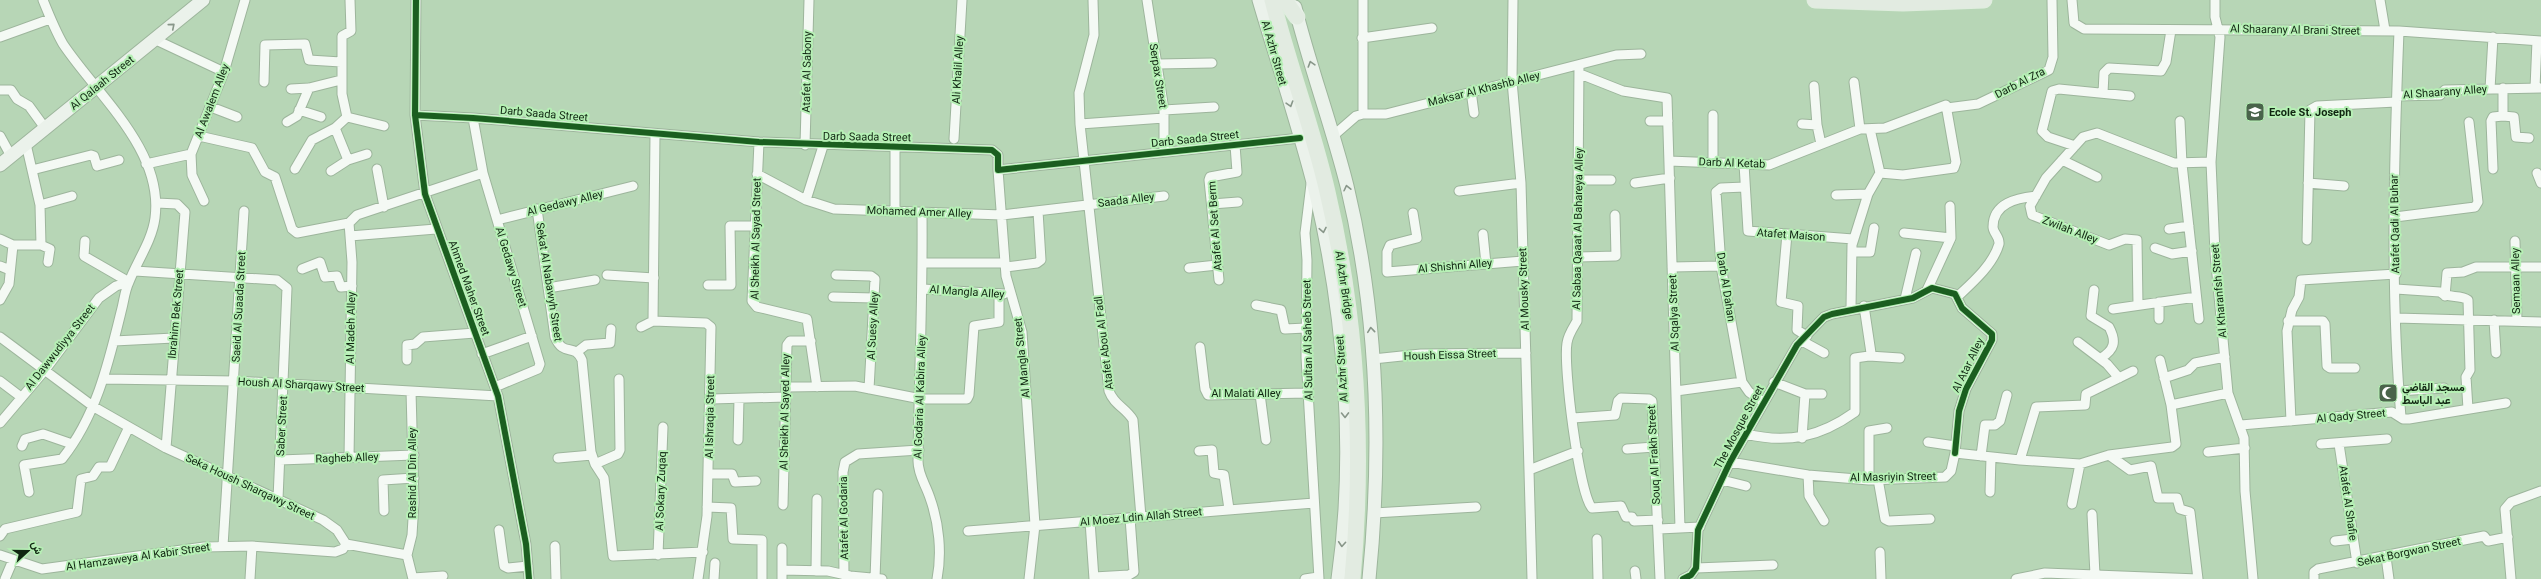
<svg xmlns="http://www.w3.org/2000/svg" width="2541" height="579" font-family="Roboto,Vazirmatn,sans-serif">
	<rect width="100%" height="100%" fill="#b7d6b6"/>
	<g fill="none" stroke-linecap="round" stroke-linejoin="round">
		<g stroke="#9db59c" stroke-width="11">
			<path id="minor" d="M416 0 415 115 425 194 498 396 526 544 529 579
				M1093 0 1094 35 1079 93 1080 124 1109 391C1114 405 1126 408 1133 420L1141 517
				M1147 0 1164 110V152
				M1513 0 1512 81 1521 183 1532 579
				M2072 0 2074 23 2084 29 2399 31 2541 41
				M2215 0V17L2220 37 2211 162 2215 253 2228 393 2244 438 2245 491 2253 579
				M2380 0 2385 30
				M2399 31C2394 159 2390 289 2401 417
				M0 37 50 19
				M1362 38 1432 28
				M156 40 224 72
				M1158 64 1212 63
				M1579 65 1577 321C1573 328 1568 335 1567 343 1563 366 1579 493 1592 508L1621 506 1626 517H1632L1634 521 1658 520
				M1580 74 1623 91 1667 98 1680 528
				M264 82 265 45 305 44 309 60 341 62
				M1854 82 1860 129
				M1814 86 1817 125 1821 144
				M2503 88V116L2514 117 2516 137 2529 138
				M2535 88 2537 41
				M291 89 309 88 341 80
				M2490 89 2493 37
				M0 90H11L17 99 29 106 45 128
				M1471 91 1474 113
				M2103 93 2104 73 2109 68 2161 71 2166 62 2171 30
				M2397 96 2440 95 2445 90 2541 88
				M211 107 237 117
				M1947 108 1978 104 2049 70 2053 57 2052 0
				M299 110 321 117
				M1164 110 1214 107
				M1363 114V0
				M415 115 473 118 759 142 992 150 998 155V170L1300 138
				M1713 115V163
				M347 117 342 94V36L351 31 350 0
				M473 118 483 173 540 364 538 369 495 387
				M1650 121H1668
				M2180 121 2182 164 2199 319
				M287 122 297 116 309 88
				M1080 124 1164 118
				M1802 124 1817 125
				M335 128 348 160
				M0 136 11 156
				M199 136 252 148 265 172 275 177 292 229 297 233 349 223 357 215 483 173
				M1333 136 1356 116 1363 114H1386L1616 55 1641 54
				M954 139 962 0
				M759 142 752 301 757 307 807 319 817 387
				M26 144 40 205 41 245 50 249 48 262
				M805 145 809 0
				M2075 146 2048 137 2042 131 2052 91 2059 89 2130 96
				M2062 160 2097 177
				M1669 161 1769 165 1860 129 1885 128 1946 105 1956 162 1954 168 1903 175 1880 173
				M146 164 191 154
				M1744 164 1748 231 1853 239
				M295 169 312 140 335 128 347 117 384 126
				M377 169 384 207
				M2493 169 2491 121 2493 117 2503 116
				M32 170 91 155 94 156 97 166 119 160
				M998 170 1006 276 1022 332 1035 525 1029 579
				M331 171 348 160 367 154
				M2537 173 2541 183
				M757 174 806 200 834 209 1002 215 1164 196
				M1579 180H1611
				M1635 183 1670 178
				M2308 183 2344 186
				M1311 184 1305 233 1307 260 1306 357 1319 579
				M1745 187 1721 188 1716 192 1721 266 1742 382 1749 392 1763 402
				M1459 191 1521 183
				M1836 195 1868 194
				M806 200 823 146
				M204 201 192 175 191 154 224 72 245 0
				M157 203 177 204 185 212 166 448
				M1212 204 1238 202
				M40 205 72 196
				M537 209 555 337C564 358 574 342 582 360L591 452 595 464 604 478 613 556 703 552
				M895 211V147
				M922 212C923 295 919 378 918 461 918 475 926 485 930 498 939 523 942 553 937 579
				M1413 213 1417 238 1390 245 1387 252V272L1523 261
				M2395 217 2475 207 2478 202 2469 122
				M497 220 633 186
				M349 223 352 262 349 458
				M2169 229 2189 226
				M1904 233 1951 238
				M1483 234 1486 264
				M1787 234 1781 302 1798 306 1797 330 1807 336
				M350 236 436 229
				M0 239 13 245H41
				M2307 240 2310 110 2317 106 2396 102
				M85 241 84 256 129 282
				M2515 241 2517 321
				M2155 248 2172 254 2192 251
				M1852 252H1870L1874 228
				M1578 257 1616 256 1615 215
				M922 263H1005
				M0 266 10 270
				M1006 267 1037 263 1041 260 1038 211
				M1672 267 1721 266
				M1189 268 1217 265
				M302 269 320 262 325 277 337 276 341 287 352 286
				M135 271 277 280 287 288 278 499
				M607 275 654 278
				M836 275 871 276 875 279 869 389
				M1219 280 1209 180 1210 177 1237 172 1235 145
				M708 285H731L730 226H755
				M548 288 595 280
				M923 289 1004 294
				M2396 289 2440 292C2448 299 2460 294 2468 300L2470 370 2466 377 2468 409
				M1927 290 1951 238 1950 206
				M2094 290 2091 316 2109 327C2117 342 2114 350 2101 358
				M2445 296 2447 273 2463 272 2476 267H2541
				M833 297 874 298
				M1957 297C1972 283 1993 265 1999 244 2000 237 1993 233 1993 227 1993 203 2017 198 2036 196
				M1905 299 1916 253
				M0 300 9 284 13 245
				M2159 302V319
				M1256 305 1281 310 1285 329 1306 328
				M2138 305 2137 240 2125 239 2109 245 2032 215 2030 206 2046 178 2083 137 2097 133 2174 163 2211 162
				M1851 308 1852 245 1868 194 1880 173 1870 129
				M2113 309 2196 297
				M2396 318 2541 322
				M2494 320 2496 353
				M653 321 655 134
				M2288 321H2323L2325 324 2327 366 2330 368H2355
				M641 327 653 321 706 323 711 327 707 516 698 579
				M0 337 94 407 166 448 323 520 337 530 346 544 407 555
				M114 341 174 338
				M1802 341 1824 353
				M2078 342 2107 364 2119 378
				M1200 347 1205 389 1208 395 1308 393
				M577 352 586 345 610 343 611 329
				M482 354 532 336
				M1869 356 1900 358
				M1373 359 1421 354 1526 353
				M407 360V345L415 344 423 337 475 333
				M2164 378 2188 370 2195 363 2225 357
				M104 379 235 381 498 396
				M0 381 21 397
				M1774 382 1805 394H1822
				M786 387 855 386 921 399H967L969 395 974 326 999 322V294
				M411 391 414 502 412 535 407 555 413 579
				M1676 391 1742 382
				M2398 391 2444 388
				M1260 394 1266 440
				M711 399 786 397
				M2171 405 2228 393
				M1573 418 1615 415 1618 401 1621 398 1649 399 1652 401 1660 579
				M2291 421 2287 331 2292 310 2299 297 2301 280 2396 274
				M0 423 45 370 99 298 116 286 129 282
				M2241 425 2392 412 2403 419H2409L2506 403
				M1746 434C1788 444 1820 437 1855 412V358L1869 356 1871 353 1864 306
				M1802 438 1805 394
				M738 440 739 399
				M1928 442 1955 446
				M2321 444 2387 439
				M2339 444 2357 563
				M22 446 25 439 43 434 72 444
				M1627 449 1654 447
				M1199 451 1212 450 1214 473 1224 475 1229 509
				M2208 452 2245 448
				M2109 455 2130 470 2151 466 2158 498H2177L2180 509 2190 512 2198 579
				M1981 456 1985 425H1995L2000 421 2007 395
				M558 458 592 455
				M280 460 414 455
				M2020 460 2036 407 2085 405 2086 394 2133 371
				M1730 462 1808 475 1869 480 1945 477 1951 471 1955 453 2020 460 2080 464 2109 455 2172 447 2176 444 2171 405 2160 360
				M595 464 618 454 620 450 619 379
				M1529 470 1578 451
				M708 474H732L735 482 756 481
				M1808 475 1809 496 1824 521
				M1878 479 1885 519 1889 521 1930 519
				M1722 480 1746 486
				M1869 480V431L1887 428
				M29 492 24 465 62 459C97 415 109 361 122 308 124 300 125 290 129 282 137 261 152 241 155 218 164 150 97 95 63 44 55 30 49 15 43 0
				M1990 492 1991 457
				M2072 504 2080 464
				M783 505 787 345 790 341H811
				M707 507 731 508 733 539 762 540V579
				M384 511 383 480 414 478
				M1374 513 1476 507
				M2092 514 2095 575
				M1090 521 1094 579
				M1659 529 1700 527
				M499 530 504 566 508 568 528 566
				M968 531 1314 503
				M0 536 5 529 77 512 81 479 93 476 99 467H110L129 427
				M1597 539 1598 579
				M2335 541 2353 539
				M223 546 244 211
				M555 546 556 579
				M782 548V579
				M1880 552 1881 579
				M0 555 42 569 204 547 252 546 335 552 343 549 346 544
				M658 555 663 427
				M2386 557 2389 579
				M1696 568 1773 565
				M782 570 828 571 850 576 882 579
				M816 571 817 499
				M1635 571 1636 579
				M844 575 843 472 845 462 858 454 919 450
				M1094 577 1129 575 1134 572 1130 518
				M413 578 443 576
				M5 579 13 560
				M250 579 252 546
				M714 579 715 563
				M875 579 878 494
				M1305 579 1318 577
				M1683 579 1691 575 1696 568 1698 530 1730 462 1797 345 1824 317 1832 314 1913 298 1932 288 1955 294 1962 308 1992 334V340L1966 389 1959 411 1955 453
				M2016 579 2045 573 2198 579
				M2314 579V572L2318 569 2484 536 2488 541 2508 537
				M2511 579 2505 509 2511 502 2541 491"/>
		</g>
		<g stroke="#9db59c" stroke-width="15">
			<path id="secondary" d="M1259 0C1278 65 1300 129 1316 194 1345 318 1356 453 1338 579
				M1295 7C1310 67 1332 126 1347 186 1378 315 1382 448 1369 579
				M0 165 203 0"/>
		</g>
		<g stroke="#dfedde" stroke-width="17">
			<path id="primary" d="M1272 0C1288 64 1312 127 1327 192 1357 320 1364 448 1352 579
				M1285 0 1297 17
				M1815 0 1903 3 1984 0"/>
		</g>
		<use href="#minor" stroke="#f4f9f4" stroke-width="9"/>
		<use href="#secondary" stroke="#ebf2eb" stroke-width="13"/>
		<use href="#primary" stroke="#e2ebe1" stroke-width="15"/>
		<g stroke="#b6f0b5" stroke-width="8">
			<path id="cycleway" d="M416 0 415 115 425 194 498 396 526 544 529 579
				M415 115 473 118 759 142 992 150 998 155V170L1300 138
				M1683 579 1691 575 1696 568 1698 530 1730 462 1797 345 1824 317 1832 314 1913 298 1932 288 1955 294 1962 308 1992 334V340L1966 389 1959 411 1955 453"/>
		</g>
		<use href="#cycleway" stroke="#1b5e20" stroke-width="6"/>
	</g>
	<defs><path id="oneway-chevron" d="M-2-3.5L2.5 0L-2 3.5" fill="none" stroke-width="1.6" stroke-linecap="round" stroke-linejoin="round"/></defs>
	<g stroke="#889689">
		<use href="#oneway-chevron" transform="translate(172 26) rotate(-40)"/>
		<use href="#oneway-chevron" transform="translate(1311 64) rotate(-107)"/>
		<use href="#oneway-chevron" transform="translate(1290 104) rotate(73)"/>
		<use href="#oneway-chevron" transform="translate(1347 188) rotate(-103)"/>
		<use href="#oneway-chevron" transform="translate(1323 230) rotate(79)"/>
		<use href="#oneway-chevron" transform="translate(1371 330) rotate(-96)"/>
		<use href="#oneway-chevron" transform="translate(1345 415) rotate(89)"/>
		<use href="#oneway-chevron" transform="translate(1342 544) rotate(94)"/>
	</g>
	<defs>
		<g id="school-square" transform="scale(1)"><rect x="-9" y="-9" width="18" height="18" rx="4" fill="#4a644b" stroke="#b6f0b5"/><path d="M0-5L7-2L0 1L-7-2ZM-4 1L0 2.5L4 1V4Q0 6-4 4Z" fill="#fff"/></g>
		<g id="mosque-square" transform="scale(1)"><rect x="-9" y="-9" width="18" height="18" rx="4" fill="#4a644b" stroke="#b6f0b5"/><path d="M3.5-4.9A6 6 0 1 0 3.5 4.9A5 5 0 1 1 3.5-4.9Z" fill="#fff"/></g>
	</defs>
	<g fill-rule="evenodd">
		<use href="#school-square" x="2255" y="112"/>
		<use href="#mosque-square" x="2388" y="393"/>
	</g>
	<g text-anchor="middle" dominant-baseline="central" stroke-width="4" stroke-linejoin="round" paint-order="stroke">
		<g font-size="11" fill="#102611" stroke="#b6f0b5">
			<text transform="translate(2295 30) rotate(1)">Al Shaarany Al Brani Street</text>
			<text transform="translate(1274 53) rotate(74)">Al Azhr Street</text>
			<text transform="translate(958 70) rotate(-87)">Ali Khalil Alley</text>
			<text transform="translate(807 72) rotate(-89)">Atafet Al Sabony</text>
			<text transform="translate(1158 76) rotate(81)">Serpax Street</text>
			<text transform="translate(102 83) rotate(-39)">Al Qalaah Street</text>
			<text transform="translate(2020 83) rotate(-27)">Darb Al Zra</text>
			<text transform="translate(1484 89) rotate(-14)">Maksar Al Khashb Alley</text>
			<text transform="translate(2445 92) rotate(-4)">Al Shaarany Alley</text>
			<text transform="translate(212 101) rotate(-69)">Al Awalem Alley</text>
			<text transform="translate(544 114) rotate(5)">Darb Saada Street</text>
			<text transform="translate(867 137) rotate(1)">Darb Saada Street</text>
			<text transform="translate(1195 139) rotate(-6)">Darb Saada Street</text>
			<text transform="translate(1732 163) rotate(2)">Darb Al Ketab</text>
			<text transform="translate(1126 200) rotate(-7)">Saada Alley</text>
			<text transform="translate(565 203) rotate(-14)">Al Gedawy Alley</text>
			<text transform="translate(919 212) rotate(2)">Mohamed Amer Alley</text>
			<text transform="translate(2395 224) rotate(-91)">Atafet Qadi Al Buhar</text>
			<text transform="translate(1215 226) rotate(-94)">Atafet Al Set Berm</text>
			<text transform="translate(1578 229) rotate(-89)">Al Sabaa Qaaat Al Bahareya Alley</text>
			<text transform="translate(2070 230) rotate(21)">Zwilah Alley</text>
			<text transform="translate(1791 235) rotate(4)">Atafet Maison</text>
			<text transform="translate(756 239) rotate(-89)">Al Sheikh Al Sayad Street</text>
			<text transform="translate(1455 266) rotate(-5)">Al Shishni Alley</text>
			<text transform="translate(511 267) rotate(73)">Al Gedawy Street</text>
			<text transform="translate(2516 281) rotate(-91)">Semaan Alley</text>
			<text transform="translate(549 282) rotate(81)">Sekat Al Nabawyh Street</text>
			<text transform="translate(1344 285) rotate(81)">Al Azhr Bridge</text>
			<text transform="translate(1726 287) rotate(81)">Darb Al Dahan</text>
			<text transform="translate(469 288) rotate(70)">Ahmed Maher Street</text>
			<text transform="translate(1524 289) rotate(-92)">Al Mousky Street</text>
			<text transform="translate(2219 291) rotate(-95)">Al Kharanfsh Street</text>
			<text transform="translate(967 292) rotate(4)">Al Mangla Alley</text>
			<text transform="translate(239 307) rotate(-87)">Saeid Al Suaada Street</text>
			<text transform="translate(1674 313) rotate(-92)">Al Sqalya Street</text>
			<text transform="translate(176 314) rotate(-85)">Ibrahim Bek Street</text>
			<text transform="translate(873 326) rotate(-87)">Al Suesy Alley</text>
			<text transform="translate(351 328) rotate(-89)">Al Madeh Alley</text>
			<text transform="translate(1308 340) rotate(-91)">Al Sultan Al Saheb Street</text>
			<text transform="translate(1104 343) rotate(-97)">Atafet Abou Al Fadl</text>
			<text transform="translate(60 347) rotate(-52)">Al Dawwudiyya Street</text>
			<text transform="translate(1450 355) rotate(-2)">Housh Eissa Street</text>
			<text transform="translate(1022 358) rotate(-96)">Al Mangla Street</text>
			<text transform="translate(1968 365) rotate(-64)">Al Atar Alley</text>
			<text transform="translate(1342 369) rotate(-94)">Al Azhr Street</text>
			<text transform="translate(301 385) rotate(3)">Housh Al Sharqawy Street</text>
			<text x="1246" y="393">Al Malati Alley</text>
			<text transform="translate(920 397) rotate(-88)">Al Godaria Al Kabira Alley</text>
			<text transform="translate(785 412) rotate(-89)">Al Sheikh Al Sayed Alley</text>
			<text transform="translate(2351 416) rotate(-5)">Al Qady Street</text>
			<text transform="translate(710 417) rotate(-89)">Al Ishraqia Street</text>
			<text transform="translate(282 426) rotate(-87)">Saber Street</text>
			<text transform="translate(1739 427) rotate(-62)">The Mosque Street</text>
			<text transform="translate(1654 455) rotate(-93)">Souq Al Frakh Street</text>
			<text transform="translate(347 458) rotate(-2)">Ragheb Alley</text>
			<text transform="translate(412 473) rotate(-90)">Rashid Al Din Alley</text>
			<text transform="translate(1893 477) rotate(-1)">Al Masriyin Street</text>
			<text transform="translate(250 487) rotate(25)">Seka Housh Sharqawy Street</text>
			<text transform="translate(661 491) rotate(-88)">Al Sokary Zuqaq</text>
			<text transform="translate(2348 503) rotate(82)">Atafet Al Shafie</text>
			<text transform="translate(1141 517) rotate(-5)">Al Moez Ldin Allah Street</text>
			<text transform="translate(844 518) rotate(-91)">Atafet Al Godaria</text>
			<text transform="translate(2409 552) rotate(-12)">Sekat Borgwan Street</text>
			<text transform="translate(138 557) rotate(-8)">Al Hamzaweya Al Kabir Street</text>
		</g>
		<g font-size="11" font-weight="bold" fill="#102611" stroke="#b6f0b5" text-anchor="start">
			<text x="2269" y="112">Ecole St. Joseph</text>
			<text x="2402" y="387">مسجد القاضي<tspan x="2402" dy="13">عبد الباسط</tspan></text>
		</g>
	</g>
	<g transform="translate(28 551) rotate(69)" stroke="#b6f0b5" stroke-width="3" paint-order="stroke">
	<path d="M0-3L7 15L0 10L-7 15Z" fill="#102611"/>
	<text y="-6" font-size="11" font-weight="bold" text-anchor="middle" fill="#102611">ش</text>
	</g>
</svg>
